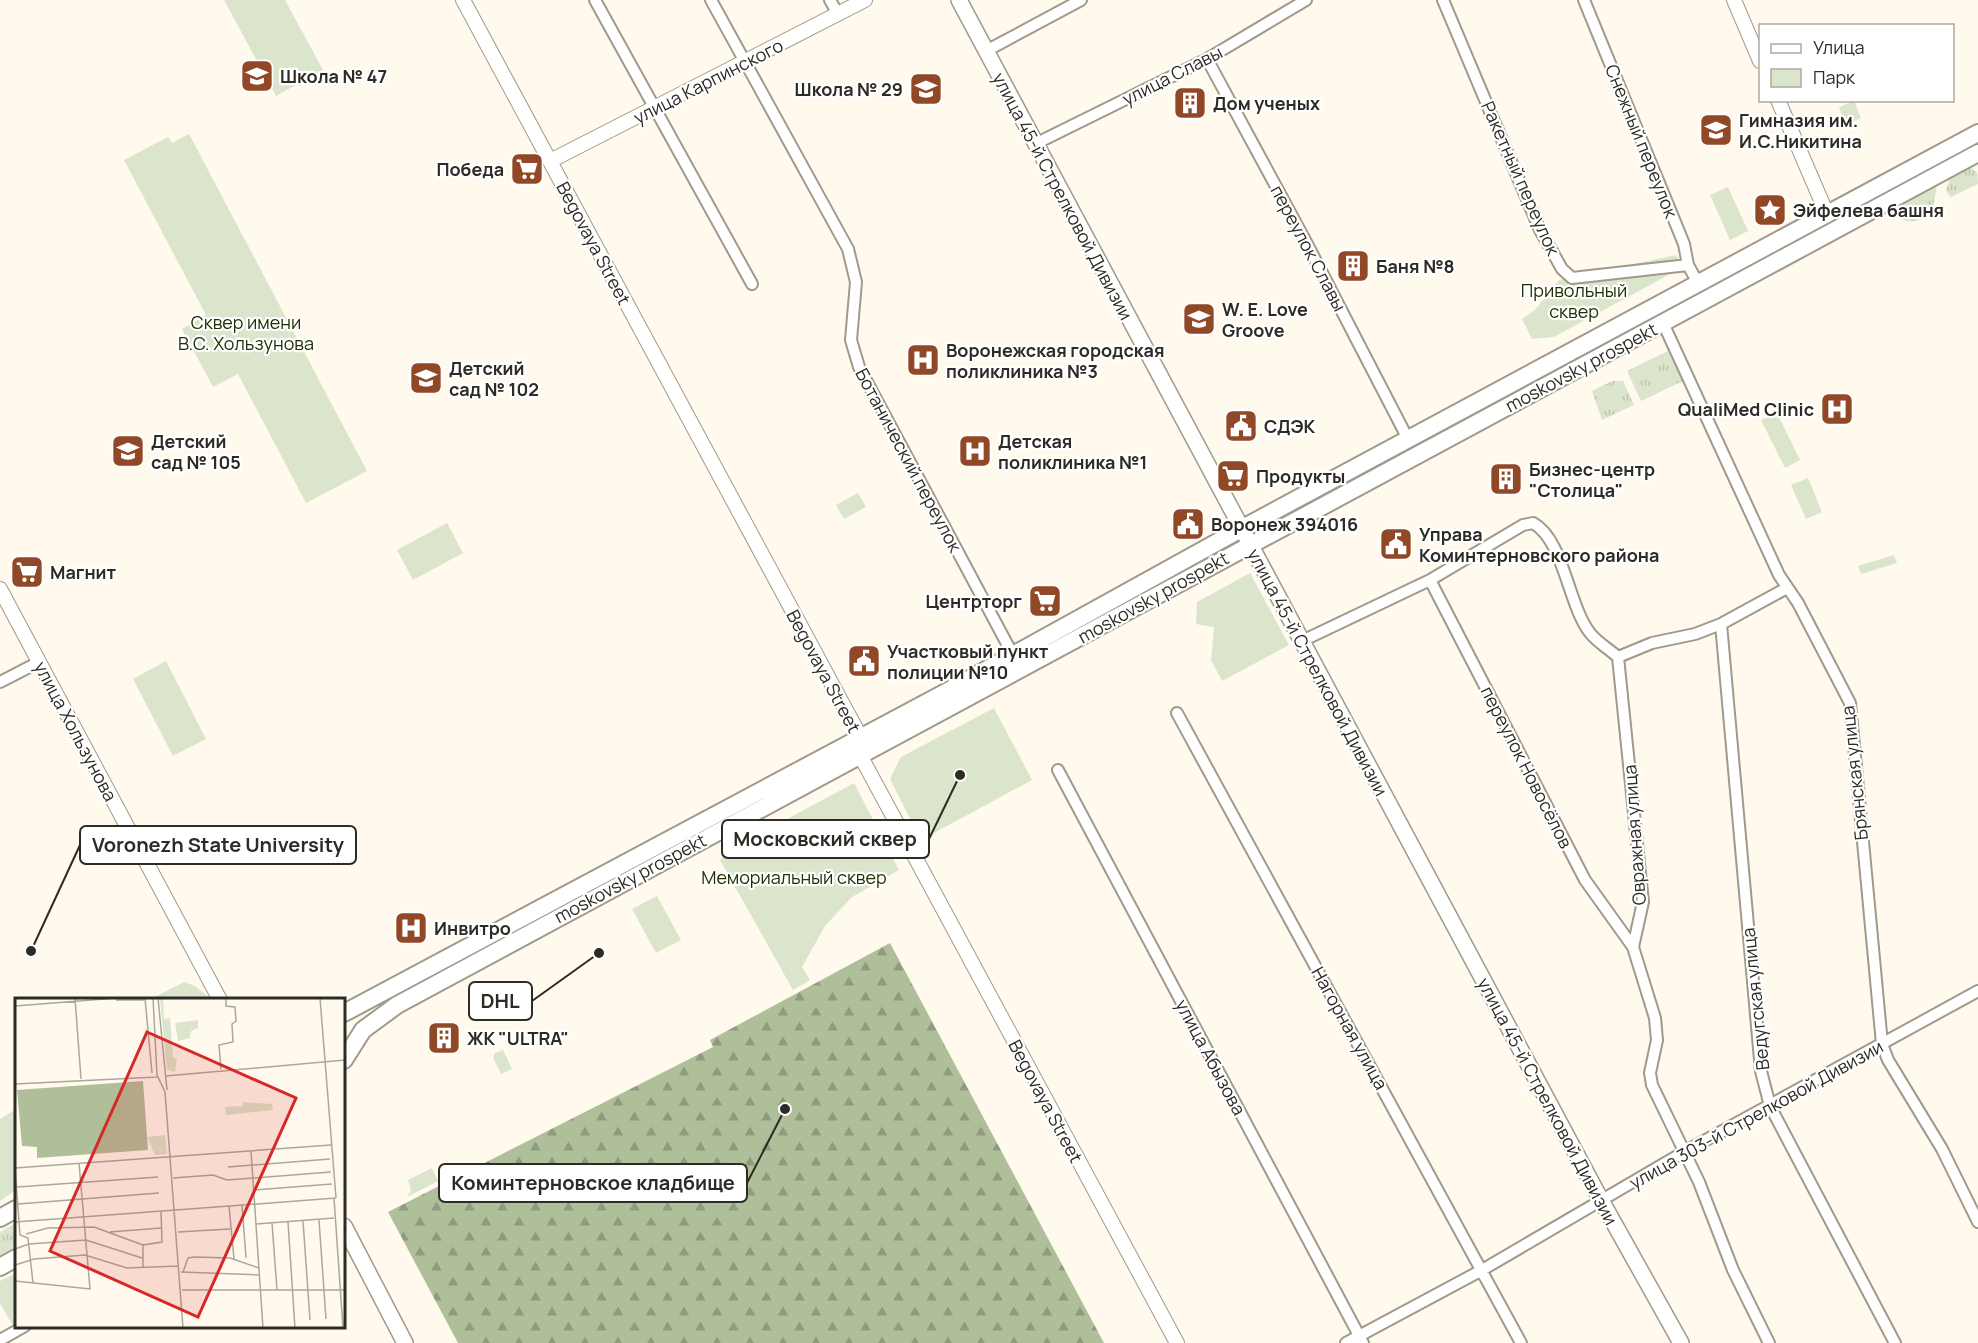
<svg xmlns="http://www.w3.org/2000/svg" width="1978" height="1343" font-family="Manrope,sans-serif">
	<defs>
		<pattern id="grass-tufts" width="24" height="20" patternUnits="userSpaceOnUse" patternTransform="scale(1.5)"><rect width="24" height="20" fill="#dae5cc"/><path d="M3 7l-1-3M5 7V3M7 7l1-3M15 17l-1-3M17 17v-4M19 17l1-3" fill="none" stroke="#bbc5af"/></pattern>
		<pattern id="forest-firs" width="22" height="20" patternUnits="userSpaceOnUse" patternTransform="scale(1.5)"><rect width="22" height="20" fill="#aebf99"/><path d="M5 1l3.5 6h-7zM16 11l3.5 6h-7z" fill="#8e9b7d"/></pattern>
	</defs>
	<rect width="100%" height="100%" fill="#fffaed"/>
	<path fill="url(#grass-tufts)" d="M1967 165 1977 172 1978 184 1951 197 1946 191 1951 174Z
		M1934 184 1937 185 1932 213C1918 222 1901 229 1894 206Z
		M1668 351 1683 381 1641 401 1627 371Z
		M1612 381H1623L1634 405 1602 420 1592 391Z
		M16 1223V1246L0 1255V1232Z"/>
	<path fill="url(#forest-firs)" d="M890 943 1104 1343H458L388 1212 713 1047 710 1040Z"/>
	<path fill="#dae5cc" d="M224 0H285L323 70 276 96Z
		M1854 101 1861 118 1846 125 1839 107Z
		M189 134 367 471 306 503 238 374 213 387 182 329 206 315 124 160 168 137 172 143Z
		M1728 187 1748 231 1730 240 1710 195Z
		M1676 255 1683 267 1554 337 1532 339 1522 319 1535 310 1559 280Z
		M1777 413 1800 460 1785 468 1761 420Z
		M1808 478 1822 512 1806 519 1791 485Z
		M858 493 866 507 844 519 836 505Z
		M447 523 463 553 413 580 397 550Z
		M1894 555 1897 563 1861 574 1858 566Z
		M1250 573 1289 645 1222 681 1211 660 1214 627 1196 624 1197 602Z
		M166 661 206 739 173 756 133 679Z
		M994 708 1032 780 921 840 890 779 901 757Z
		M854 783 899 870 852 897 825 926 802 967 810 980 793 990 720 860 726 852Z
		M657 896 681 940 656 953 632 909Z
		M184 982 195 986 211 999H151Z
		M503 1050 512 1069 501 1074 493 1058 495 1053Z
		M16 1109V1190L0 1201V1119Z
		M432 1168 438 1181 407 1197 411 1190 408 1180Z
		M16 1273V1326L14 1328 0 1303V1281Z"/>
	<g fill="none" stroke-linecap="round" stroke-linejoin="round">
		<g stroke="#9f9a8b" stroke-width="14">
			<path id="minor" d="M595 0 752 284
				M711 0 848 249 856 282 851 340 859 367 1013 655
				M830 0 838 14
				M1443 0 1540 230 1562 269 1572 278 1688 265
				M1584 0 1684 244 1688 265 1698 283
				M986 51 1081 0
				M1207 59 1305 240 1408 439
				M1035 144 1207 59 1306 0
				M1663 323 1779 575 1798 603 1850 703 1882 1044 1888 1060 1942 1149 1978 1222
				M1430 580 1585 880 1633 947
				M1721 624 1761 1071 1770 1106 1895 1343
				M1302 641 1430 580 1523 525 1533 523C1564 540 1568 605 1590 633 1597 642 1610 650 1618 657L1652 643 1695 634 1721 624 1787 588
				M1618 657 1643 902 1633 947 1655 1018 1657 1040 1650 1073 1652 1085 1699 1182 1733 1270 1769 1343
				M0 682 39 662
				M1177 713 1521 1343
				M1058 770 1363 1343
				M0 1340 25 1326
				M1346 1343 1482 1270 1684 1152 1978 991"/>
		</g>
		<g stroke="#9f9a8b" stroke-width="16">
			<path id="tertiary" d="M463 0 860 736V755L1177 1343
				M1734 0 1760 61
				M1778 100 1827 214
				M550 161 865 0
				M0 589 220 1000"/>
		</g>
		<g stroke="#9f9a8b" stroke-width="18">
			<path id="secondary" d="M959 0 1601 1200 1681 1343
				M344 1226 405 1343"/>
		</g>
		<g stroke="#9f9a8b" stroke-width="20">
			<path id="primary" d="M344 1013 946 692 1241 529 1978 133
				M344 1060 363 1030 397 1005 1978 153
				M0 1218 16 1209
				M0 1267 16 1258"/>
		</g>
		<use href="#minor" stroke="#fff" stroke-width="10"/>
		<use href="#tertiary" stroke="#fff" stroke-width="14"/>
		<use href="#secondary" stroke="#fff" stroke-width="15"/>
		<use href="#primary" stroke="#fff" stroke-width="16"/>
	</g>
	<defs>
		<g id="school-square" transform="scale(1.725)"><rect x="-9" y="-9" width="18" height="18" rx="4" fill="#904826" stroke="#fff"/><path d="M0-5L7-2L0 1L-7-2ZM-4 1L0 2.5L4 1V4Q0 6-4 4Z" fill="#fff"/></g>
		<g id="building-square" transform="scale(1.725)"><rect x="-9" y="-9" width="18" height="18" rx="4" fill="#904826" stroke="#fff"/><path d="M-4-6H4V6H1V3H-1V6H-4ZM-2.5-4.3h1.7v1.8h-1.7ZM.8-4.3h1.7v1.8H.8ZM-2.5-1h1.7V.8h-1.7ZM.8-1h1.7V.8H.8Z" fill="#fff"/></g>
		<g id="supermarket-square" transform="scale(1.725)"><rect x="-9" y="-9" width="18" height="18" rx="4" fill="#904826" stroke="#fff"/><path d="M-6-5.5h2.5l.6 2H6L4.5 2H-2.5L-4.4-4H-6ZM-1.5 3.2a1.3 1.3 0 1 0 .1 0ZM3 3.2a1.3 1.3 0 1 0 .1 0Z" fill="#fff"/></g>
		<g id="sight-square" transform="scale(1.725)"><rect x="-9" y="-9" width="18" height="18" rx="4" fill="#904826" stroke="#fff"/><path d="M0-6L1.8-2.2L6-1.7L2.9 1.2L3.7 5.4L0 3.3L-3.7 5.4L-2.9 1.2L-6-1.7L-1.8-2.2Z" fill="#fff"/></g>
		<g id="hospital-square" transform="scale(1.725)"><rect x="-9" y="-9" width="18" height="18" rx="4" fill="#904826" stroke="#fff"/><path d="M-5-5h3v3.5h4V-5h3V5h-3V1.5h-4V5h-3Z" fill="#fff"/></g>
		<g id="civic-square" transform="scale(1.725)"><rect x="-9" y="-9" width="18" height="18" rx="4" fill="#904826" stroke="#fff"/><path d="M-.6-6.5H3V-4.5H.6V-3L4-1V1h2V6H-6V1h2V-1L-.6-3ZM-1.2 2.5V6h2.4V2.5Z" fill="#fff"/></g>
	</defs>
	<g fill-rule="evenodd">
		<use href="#school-square" x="257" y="76"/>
		<use href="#school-square" x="926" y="89"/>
		<use href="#building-square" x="1190" y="103"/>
		<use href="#school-square" x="1716" y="130"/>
		<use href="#supermarket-square" x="527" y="169"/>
		<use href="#sight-square" x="1770" y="210"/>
		<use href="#building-square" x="1353" y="266"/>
		<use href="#school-square" x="1199" y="319"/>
		<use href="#hospital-square" x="923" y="360"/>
		<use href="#school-square" x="426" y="378"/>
		<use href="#hospital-square" x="1837" y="409"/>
		<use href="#civic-square" x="1241" y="426"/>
		<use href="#school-square" x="128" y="451"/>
		<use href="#hospital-square" x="975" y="451"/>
		<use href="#supermarket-square" x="1233" y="476"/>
		<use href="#building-square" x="1506" y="479"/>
		<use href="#civic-square" x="1188" y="524"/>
		<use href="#civic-square" x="1396" y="544"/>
		<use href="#supermarket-square" x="27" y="572"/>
		<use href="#supermarket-square" x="1045" y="601"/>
		<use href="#civic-square" x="864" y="661"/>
		<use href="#hospital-square" x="411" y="928"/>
		<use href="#building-square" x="444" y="1038"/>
	</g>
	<g text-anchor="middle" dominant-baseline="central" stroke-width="4.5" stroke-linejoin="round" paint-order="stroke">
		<g font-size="18" fill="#2d2b25" stroke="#fff">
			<text transform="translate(1172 75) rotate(-27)">улица Славы</text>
			<text transform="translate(708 81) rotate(-27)">улица Карпинского</text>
			<text transform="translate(1642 141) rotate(68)">Снежный переулок</text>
			<text transform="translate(1521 178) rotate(66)">Ракетный переулок</text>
			<text transform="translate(1063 196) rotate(62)">улица 45-й Стрелковой Дивизии</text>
			<text transform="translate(594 243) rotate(62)">Begovaya Street</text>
			<text transform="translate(1309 248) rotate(62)">переулок Славы</text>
			<text transform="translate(1581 367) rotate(-28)">moskovsky prospekt</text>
			<text transform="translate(909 460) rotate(62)">Ботанический переулок</text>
			<text transform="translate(1153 597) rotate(-29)">moskovsky prospekt</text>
			<text transform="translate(824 671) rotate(62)">Begovaya Street</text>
			<text transform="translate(1318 672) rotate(62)">улица 45-й Стрелковой Дивизии</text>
			<text transform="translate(76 731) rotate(62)">улица Хользунова</text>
			<text transform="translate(1527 767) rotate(63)">переулок Новосёлов</text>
			<text transform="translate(1854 773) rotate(-96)">Брянская улица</text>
			<text transform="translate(1634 835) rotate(-94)">Овражная улица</text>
			<text transform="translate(630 878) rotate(-28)">moskovsky prospekt</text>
			<text transform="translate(1755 999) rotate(-96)">Ведугская улица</text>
			<text transform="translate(1350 1028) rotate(61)">Нагорная улица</text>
			<text transform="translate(1211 1057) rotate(62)">улица Абызова</text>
			<text transform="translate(1046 1101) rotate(62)">Begovaya Street</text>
			<text transform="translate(1548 1101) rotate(62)">улица 45-й Стрелковой Дивизии</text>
			<text transform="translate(1756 1114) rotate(-29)">улица 303-й Стрелковой Дивизии</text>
		</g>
		<g font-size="18" font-weight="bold" fill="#2d2b25" stroke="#fff" text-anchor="start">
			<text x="280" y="76">Школа № 47</text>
			<text x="903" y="89" text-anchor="end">Школа № 29</text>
			<text x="1213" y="103">Дом ученых</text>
			<text x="1739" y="120">Гимназия им.<tspan x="1739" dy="21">И.С.Никитина</tspan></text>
			<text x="504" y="169" text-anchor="end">Победа</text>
			<text x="1793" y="210">Эйфелева башня</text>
			<text x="1376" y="266">Баня №8</text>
			<text x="1222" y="309">W. E. Love<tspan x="1222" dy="21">Groove</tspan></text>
			<text x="946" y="350">Воронежская городская<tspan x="946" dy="21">поликлиника №3</tspan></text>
			<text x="449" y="368">Детский<tspan x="449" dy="21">сад № 102</tspan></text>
			<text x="1814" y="409" text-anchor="end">QualiMed Clinic</text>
			<text x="1264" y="426">СДЭК</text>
			<text x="151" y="441">Детский<tspan x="151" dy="21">сад № 105</tspan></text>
			<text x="998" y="441">Детская<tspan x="998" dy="21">поликлиника №1</tspan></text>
			<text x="1529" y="469">Бизнес-центр<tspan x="1529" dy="21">"Столица"</tspan></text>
			<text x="1256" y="476">Продукты</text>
			<text x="1211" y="524">Воронеж 394016</text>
			<text x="1419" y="534">Управа<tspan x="1419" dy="21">Коминтерновского района</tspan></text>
			<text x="50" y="572">Магнит</text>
			<text x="1022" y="601" text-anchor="end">Центрторг</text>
			<text x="887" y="651">Участковый пункт<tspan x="887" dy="21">полиции №10</tspan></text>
			<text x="434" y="928">Инвитро</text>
			<text x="467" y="1038">ЖК "ULTRA"</text>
		</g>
		<g font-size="18" fill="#213004" stroke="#fff">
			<text x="1574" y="290">Привольный<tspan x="1574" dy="21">сквер</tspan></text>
			<text x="246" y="322">Сквер имени<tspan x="246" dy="21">В.С. Хользунова</tspan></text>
			<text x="794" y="877">Мемориальный сквер</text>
		</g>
	</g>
	<g transform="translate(15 998)">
		<rect width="330" height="330" fill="#fffaed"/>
		<path d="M183 22V30L176 33 175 40 163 43 160 25Z" fill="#dae5cc"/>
		<path d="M128 83 133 152 22 160V149L7 148 2 92Z" fill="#aebf99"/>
		<path d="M145 0H148L149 21 155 20 158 60H162L160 74 152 72ZM228 104 257 106 258 112 211 117 210 109 228 108ZM150 137 152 156 140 157 132 139Z" fill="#dae5cc"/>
		<path fill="none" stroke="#aba79d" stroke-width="1.5" d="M60 0 66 81M130 0 137 75M138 0 142 77 150 94 168 330M143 0 152 92M305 0 321 200M101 2H130M0 8 102 0M206 71 204 47 218 44 217 26 221 23 220 9 211 8V0M151 78 330 62M0 86 142 79M236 153 248 330M213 169 315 161M0 170 316 147M0 170 5 237 13 240 18 285M158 180 198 177 212 182 316 174M2 189 143 179M238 192 317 186M319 200 328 330M3 206 144 195M227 207 231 260M214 208 219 261M304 222 311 321M288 223 295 322M0 224 321 200M273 224 280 330M257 225 262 292M241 226 319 220M95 234 146 230M163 234 215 231M11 236 33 230 79 229 128 247M0 251 14 246 71 242 127 260M0 267 19 261 70 257 112 270 163 268M128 269V247L147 244 146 213M166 274 245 277M168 274 173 260 180 259 215 260 244 270M0 283 75 291 64 165M167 292H330"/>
		<path fill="#d62828" fill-opacity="0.15" stroke="#d62828" stroke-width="3" d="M132 34 281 100 183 319 35 253Z"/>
		<rect width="330" height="330" fill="none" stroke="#2d2b25" stroke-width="3"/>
	</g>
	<path fill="none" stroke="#2d2b25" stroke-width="2" d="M960 775L929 839M31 951L80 845M599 953L532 1001M785 1109L747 1183"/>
	<g fill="#2d2b25" stroke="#fff" stroke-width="2">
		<circle cx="960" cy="775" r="6"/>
		<circle cx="31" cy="951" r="6"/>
		<circle cx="599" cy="953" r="6"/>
		<circle cx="785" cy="1109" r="6"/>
	</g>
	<g fill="#fff" stroke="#2d2b25" stroke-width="2">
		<rect x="722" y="820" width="207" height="38" rx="6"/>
		<rect x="80" y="826" width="276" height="38" rx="6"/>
		<rect x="469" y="982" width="63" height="38" rx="6"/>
		<rect x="439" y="1164" width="308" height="38" rx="6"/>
	</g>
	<g font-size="20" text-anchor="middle" font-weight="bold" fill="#2d2b25">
		<text x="825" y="846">Московский сквер</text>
		<text x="218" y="852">Voronezh State University</text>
		<text x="500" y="1008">DHL</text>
		<text x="593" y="1190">Коминтерновское кладбище</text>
	</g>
	<rect x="1759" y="24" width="195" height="78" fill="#ffffff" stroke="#abaaa8" stroke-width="1.5"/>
	<rect x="1771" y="44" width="30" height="9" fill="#ffffff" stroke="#abaaa8" stroke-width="1.5"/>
	<text x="1813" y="54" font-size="18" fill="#2d2b25">Улица</text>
	<rect x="1771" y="69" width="30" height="18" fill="#dae5cc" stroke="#abaaa8" stroke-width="1.5"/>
	<text x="1813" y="84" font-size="18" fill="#2d2b25">Парк</text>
</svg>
